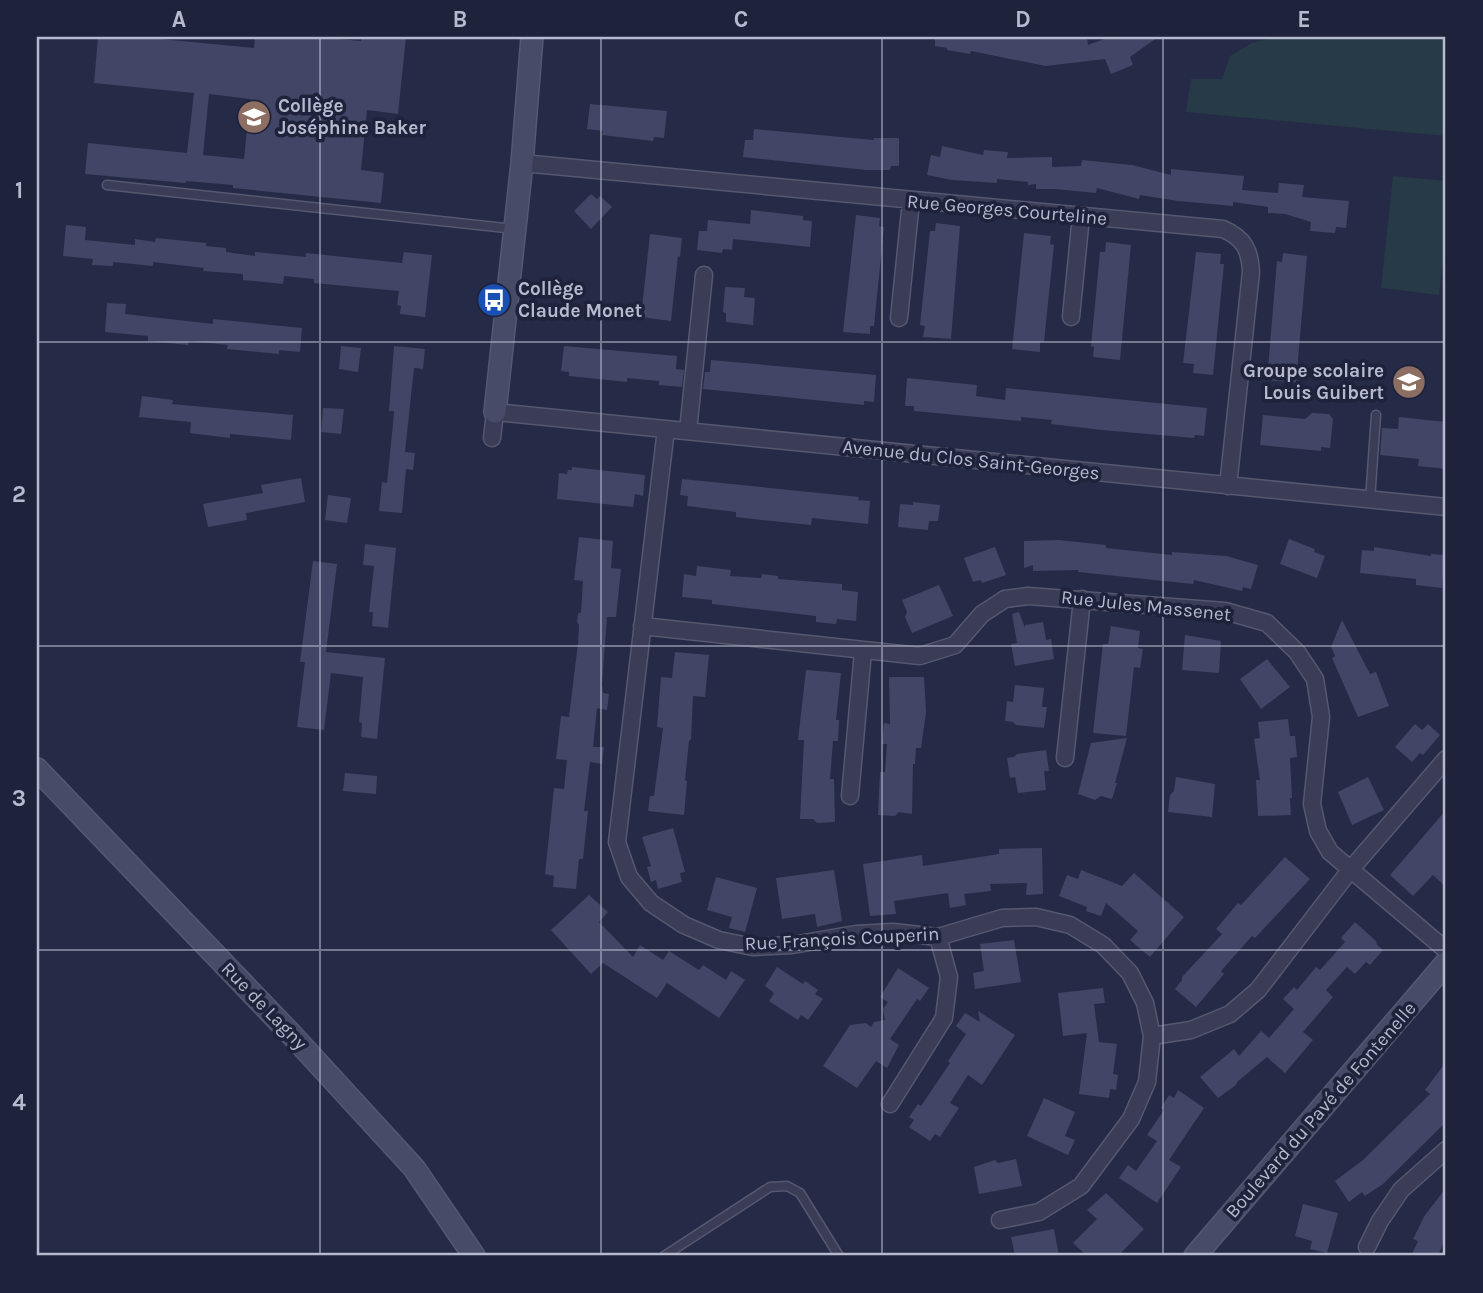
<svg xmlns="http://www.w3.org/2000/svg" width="1483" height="1293" font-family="Karla,sans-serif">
	<rect width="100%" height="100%" fill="#252a46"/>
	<path fill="#273a47" d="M1275 37H1446V136L1186 112 1191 79H1222L1230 56 1252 43Z
		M1393 176 1446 181V232L1439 295 1381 288Z"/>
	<path fill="#414666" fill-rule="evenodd" d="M98 37H140L254 48 255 37H317L361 41V37H406L398 114 367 110 361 170 384 173 381 203 233 188V185L186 181V183L85 174 88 143 187 153 194 93 94 83ZM209 94 250 99 244 159 203 155Z
		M935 37H1087L1088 45 1110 37H1158L1130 57 1133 65 1111 74 1105 59 1046 66 971 51 970 54 947 50V48L935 46Z
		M590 104 667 111 664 138 654 137 653 141 602 135 603 131 587 129Z
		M754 129 874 140V138H899V166H891L890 170H866L743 157 745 140H753Z
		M942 146 983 155 984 150 1008 152 1007 158 1052 157V167L1081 166 1082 160 1132 165 1171 175V169L1244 176 1242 190 1278 193 1279 183 1304 185 1302 197 1349 201 1346 228 1336 227 1335 233 1310 231 1311 222 1285 214 1268 213V207L1233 202V206L1178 201 1140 195 1139 199 1097 188 1096 193 1055 189H1036V184L1028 185V182L997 179V183L952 180 927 175 931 155 940 157Z
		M591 194 597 199 600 196 612 207 591 229 574 211Z
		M751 210 803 216V220L812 221 810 247 733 239 732 250 723 249 722 253 697 250 699 231H707L708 220 750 224Z
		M856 215 880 218 879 226 884 227 874 326H870V334L843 332Z
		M936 223 960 226 951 339 923 337 925 326 920 325 930 231H935Z
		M66 225 86 227 85 240 135 245V239L155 242 156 238 206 243V246L226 248V252L255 256V252L306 257V253L402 263 404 252 432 255 425 317 400 314 401 306 397 305 399 291 314 283V279L284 276 283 284 243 280V274L203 271 204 268 153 262V266L113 262V266L92 265 93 259 63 256Z
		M1024 233 1051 236 1050 244 1054 245 1044 342H1040V352L1012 349Z
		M650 234 682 238 680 257 678 256 671 321 641 317Z
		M1106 242 1131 245 1120 360 1093 357 1094 347 1091 346 1100 252H1105Z
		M1196 252 1221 254 1220 264H1224L1213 375 1193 373 1194 364 1183 363Z
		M1283 253 1307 256 1296 383 1267 380 1277 261 1282 262Z
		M725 287 745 288 744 297 755 298 753 325 726 322V313L723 312Z
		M107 303 126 304 125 314 213 324V319L302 328 300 352 279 350V354L227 349 228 345 189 341 188 345 148 341V336L105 332Z
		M341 346 361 348 358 372 339 369Z
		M394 346 425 349 423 369 414 368 405 452 415 453 413 470 406 469 402 513 379 511 382 482 387 483 393 424 394 411H389Z
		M564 346 677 356 676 369 684 370 682 387 659 385V381L627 378V382L569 376V372L561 371Z
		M711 360 876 375 874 402 864 401V405L703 389 705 372H710Z
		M907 378 977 385 976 396 1005 400 1006 388 1207 408 1204 436 1195 435 1194 438 1102 430 1051 424 1052 420 1021 417V421L914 411V406H905Z
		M142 396 173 400 172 404 293 415 291 440 230 434V438L190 433 191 422 139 417Z
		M323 408 344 409 341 434 321 432Z
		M1312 413 1329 414 1333 419 1330 448 1321 447V451L1260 445 1263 415 1305 419Z
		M1399 417 1446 422V469L1418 466 1419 459 1380 455 1382 428 1398 429Z
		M572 467 645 475 643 496 635 494 633 507 557 499 559 473 567 474 568 470H572Z
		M301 478 305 502 246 513 247 520 208 527 203 504 263 493 261 485Z
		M682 479 859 497 858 500 870 501 868 524 812 518 811 525 762 520 736 517V512L687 506 688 496 680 495Z
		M328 495 351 498 347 523 325 520Z
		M913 502 940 505 938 521H929L928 530 898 527 900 504 913 505Z
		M579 537 613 541 611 568 621 569 616 617H607L602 685 603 693 609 694 607 710 597 708 593 747H604L602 764 590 762 584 811H588L583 859H579L576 889 553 887 554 876 545 874 554 788 564 789 567 760 556 759 561 716 569 717 578 643 579 625 577 622 578 614 581 612 583 581 574 580Z
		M1289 539 1315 549 1314 552 1325 556 1317 578 1280 564Z
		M1059 540 1106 545V548L1172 555V552L1226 556 1258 565 1251 589 1243 587 1242 591 1194 580 1193 584 1078 572V570L1033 571V565L1024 568V541Z
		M365 544 396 548 388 628 372 626 373 612H369L374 566 363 565Z
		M995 547 1006 575 982 583 981 580 973 582 964 558Z
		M1374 547 1431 556V554L1446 555V576L1443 575 1442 588 1416 585V579L1360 573 1362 550 1374 551Z
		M313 561 337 564 326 652 385 658 377 739 361 737 362 723 359 722 363 677 331 673 324 730 297 727 305 662H300Z
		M697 566 731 570 730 576 761 578 762 574 778 576V579L842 584V590L858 592 856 621 837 619 836 624 816 622V616L712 604V600L682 597 684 574 696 576Z
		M939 585 953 616 912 633 905 617 907 612 902 600Z
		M1019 612 1025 628V625L1043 622 1046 640 1051 639 1054 659 1015 666 1011 644 1017 643 1012 614Z
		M1342 620 1370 674 1376 672 1389 706 1358 717 1332 658 1335 656 1331 647Z
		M1111 626 1140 631 1138 648 1143 649 1140 668 1134 667 1126 736 1093 733 1103 644H1108Z
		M1185 635 1221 641 1219 673 1182 670Z
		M675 652 709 655 705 697 693 696 691 739 689 741 685 780 687 781 684 815 648 811 650 796H654L663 728 657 727 661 677 672 678Z
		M1267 659 1290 687 1261 709 1240 679Z
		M806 670 841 673 836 720H839L838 741H833L830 779H834L835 822 817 823 813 819H800L804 740H798Z
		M889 677H924L926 712 921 748H916L915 764H913L912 814 899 812 895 816 878 815 880 772H885L887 744H882L884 723 890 724Z
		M1015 685 1044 688 1042 707H1047L1044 728 1016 725 1013 722 1005 721 1007 701 1013 702Z
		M1288 719 1290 736H1295L1297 757 1290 758 1292 798H1290L1291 815 1258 816 1256 780H1260L1254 739 1260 738 1258 722Z
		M1415 724 1422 730 1428 724 1440 735 1423 755 1420 753 1412 762 1395 747Z
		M1127 738 1115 783H1117L1112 799 1101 796 1095 800 1078 794 1091 743Z
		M1046 750 1049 771H1044L1046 790 1018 793 1015 777 1010 778 1007 758 1014 757 1017 754Z
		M345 773 377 776 376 794 343 791Z
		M1176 777 1215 784 1212 817 1168 812 1170 795 1174 791Z
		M1368 777 1384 810 1352 825 1338 792Z
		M1446 810V887L1433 875 1413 896 1390 875Z
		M673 828 685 872 680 873 682 882 658 889 656 880 651 882 647 867 651 866 642 837Z
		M1042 848 1043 894 1026 895 1027 883 990 884 991 891 964 894 966 905 950 908 948 893 894 901 896 914 870 916 863 864 922 855 923 866 999 854V849Z
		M1285 857 1310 879 1255 938 1252 936 1221 971 1224 974 1196 1007 1175 989 1182 980V977L1222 934 1216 929 1238 903 1241 905Z
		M834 870 842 921 817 927 815 914 782 919 776 878Z
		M1081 870 1122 886 1134 873 1184 917 1150 957 1130 940 1138 931 1106 903 1101 916 1086 911 1087 907 1059 896 1067 875 1078 879Z
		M716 877 757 888 745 932 729 928 732 917 707 910Z
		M589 895 608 912 599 922 633 957 640 945 663 960 669 951 699 970 703 965 726 980 731 971 745 980 719 1018 667 983 657 998 603 963 591 974 551 930Z
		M1355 922 1376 941 1377 945 1383 950 1370 965 1366 962 1355 974 1347 967 1326 990 1333 997 1303 1032 1313 1040 1285 1073 1267 1057 1237 1082 1236 1085 1218 1098 1200 1077 1234 1049 1239 1056 1261 1031 1269 1038 1294 1009 1283 999 1294 987 1297 990 1316 967 1320 970 1345 942 1341 938Z
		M1014 940 1021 982 975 989 973 973 984 971 980 944Z
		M777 967 803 984 805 981 818 990 815 994 823 999 808 1020 801 1015 798 1020 769 1001 774 993 765 986Z
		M898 968 929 988 920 1001 917 999 890 1039 899 1045 887 1068 876 1061 857 1088 823 1066 850 1025 866 1023 871 1027 874 1022 885 1020 883 1009 888 1002 880 997Z
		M1103 988 1105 1003 1094 1004 1099 1042 1117 1044 1113 1074 1118 1075 1116 1090 1110 1089 1109 1098 1079 1094 1087 1033 1063 1036 1058 993Z
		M978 1011 1015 1035 982 1085 968 1075 950 1103 959 1108 940 1137 935 1134 930 1141 909 1127 914 1120 909 1117 918 1104 921 1106 950 1063 948 1061 966 1034 956 1026 965 1013 980 1022Z
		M1446 1062V1122L1383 1184 1365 1196 1362 1192 1349 1202 1335 1181 1363 1160 1430 1094 1425 1090Z
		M1178 1090 1204 1108 1169 1160 1181 1167 1157 1203 1119 1178 1128 1165 1136 1171 1157 1141 1147 1135 1164 1110 1161 1108 1169 1095 1174 1098Z
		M1044 1098 1075 1112 1065 1136 1075 1140 1068 1155 1027 1136Z
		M1016 1159 1022 1186 979 1194 974 1167 995 1160 998 1163Z
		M1446 1188V1236L1438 1256H1411L1418 1241 1413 1239 1425 1215Z
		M1106 1193 1144 1229 1118 1256H1087L1073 1243 1097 1219 1087 1210Z
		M1303 1204 1338 1213 1327 1253 1310 1249 1312 1241 1295 1236Z
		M1054 1229 1059 1256H1015L1011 1237Z"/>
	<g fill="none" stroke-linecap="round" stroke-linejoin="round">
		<g stroke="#55586f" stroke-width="11">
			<path id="lane" d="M107 185 514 229
				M1370 500 1376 415
				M664 1256 770 1187 787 1186 800 1193 839 1256"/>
		</g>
		<g stroke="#55586f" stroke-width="19">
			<path id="street" d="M522 163 1223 229C1244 238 1250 250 1251 272L1228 486
				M1071 317 1081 216
				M899 318 911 201
				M666 429 617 842 629 877 651 903 684 925 719 940 753 947 792 945 856 934 893 932 938 937 1002 918 1036 917 1070 925 1103 945 1130 973 1145 1003 1152 1036 1147 1082 1131 1119 1081 1186 1039 1212 1000 1220
				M688 431 704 275
				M492 438 495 412 1446 507
				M642 626 920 656 955 645 982 614 1005 599 1028 596 1225 611 1267 623 1297 652 1315 679 1321 717 1312 804 1318 831 1330 852 1446 950
				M1065 758 1082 599
				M850 796 863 651
				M1152 1036 1191 1030 1230 1014 1258 990 1351 869 1446 759
				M890 1104 944 1018 949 977 938 937
				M1367 1247 1380 1221 1401 1190 1446 1150"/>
		</g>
		<g stroke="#55586f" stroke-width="24">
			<path id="secondary" d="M495 412 522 163 532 37
				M37 769 292 1035 414 1168 474 1256
				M1195 1256 1446 963"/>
		</g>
		<use href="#lane" stroke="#3a3d55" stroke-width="8"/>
		<use href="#street" stroke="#3a3d55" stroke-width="16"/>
		<use href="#secondary" stroke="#474b68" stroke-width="21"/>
	</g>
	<path fill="none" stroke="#b7bace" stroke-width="2" stroke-opacity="0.55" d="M320 37V1256M601 37V1256M882 37V1256M1163 37V1256M37 342H1446M37 646H1446M37 950H1446"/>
	<defs>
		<g id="school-disc" transform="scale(1.75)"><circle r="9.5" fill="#8d6e63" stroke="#1e223a"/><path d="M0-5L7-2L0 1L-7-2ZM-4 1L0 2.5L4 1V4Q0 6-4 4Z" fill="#fff"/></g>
		<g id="bus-disc" transform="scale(1.75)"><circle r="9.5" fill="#1a4fb4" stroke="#1e223a"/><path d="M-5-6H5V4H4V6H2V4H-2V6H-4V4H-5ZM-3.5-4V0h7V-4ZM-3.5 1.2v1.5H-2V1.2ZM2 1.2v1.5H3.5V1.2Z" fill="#fff"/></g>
	</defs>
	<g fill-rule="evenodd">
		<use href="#school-disc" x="254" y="117"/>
		<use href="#bus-disc" x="494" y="300"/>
		<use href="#school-disc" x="1409" y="382"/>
	</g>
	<g text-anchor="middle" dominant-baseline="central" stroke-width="7" stroke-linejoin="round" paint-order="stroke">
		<g font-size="19" font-weight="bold" fill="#b7bace" stroke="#1e223a" text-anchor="start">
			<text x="278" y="106">Collège<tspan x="278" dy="22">Joséphine Baker</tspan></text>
			<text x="518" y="289">Collège<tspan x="518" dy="22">Claude Monet</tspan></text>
			<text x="1384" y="371" text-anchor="end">Groupe scolaire<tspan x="1384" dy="22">Louis Guibert</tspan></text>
		</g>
		<g font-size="19" fill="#b7bace" stroke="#1e223a">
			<text transform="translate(1007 210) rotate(5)">Rue Georges Courteline</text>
			<text transform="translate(971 460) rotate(6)">Avenue du Clos Saint-Georges</text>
			<text transform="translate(1146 606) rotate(6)">Rue Jules Massenet</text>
			<text transform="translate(842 939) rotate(-3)">Rue François Couperin</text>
			<text transform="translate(264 1006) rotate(46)">Rue de Lagny</text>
			<text transform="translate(1321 1110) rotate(-49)">Boulevard du Pavé de Fontenelle</text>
		</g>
	</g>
	<rect width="1483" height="1293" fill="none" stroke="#1e223a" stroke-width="77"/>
	<rect x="38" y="38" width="1406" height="1216" fill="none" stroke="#b7bace" stroke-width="2.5"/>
	<g font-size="23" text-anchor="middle" font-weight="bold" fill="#b7bace">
		<text x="179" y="27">A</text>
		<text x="460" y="27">B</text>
		<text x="741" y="27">C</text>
		<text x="1023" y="27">D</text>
		<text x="1304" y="27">E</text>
		<text x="19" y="198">1</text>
		<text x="19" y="502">2</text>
		<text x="19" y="806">3</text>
		<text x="19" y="1110">4</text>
	</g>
</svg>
